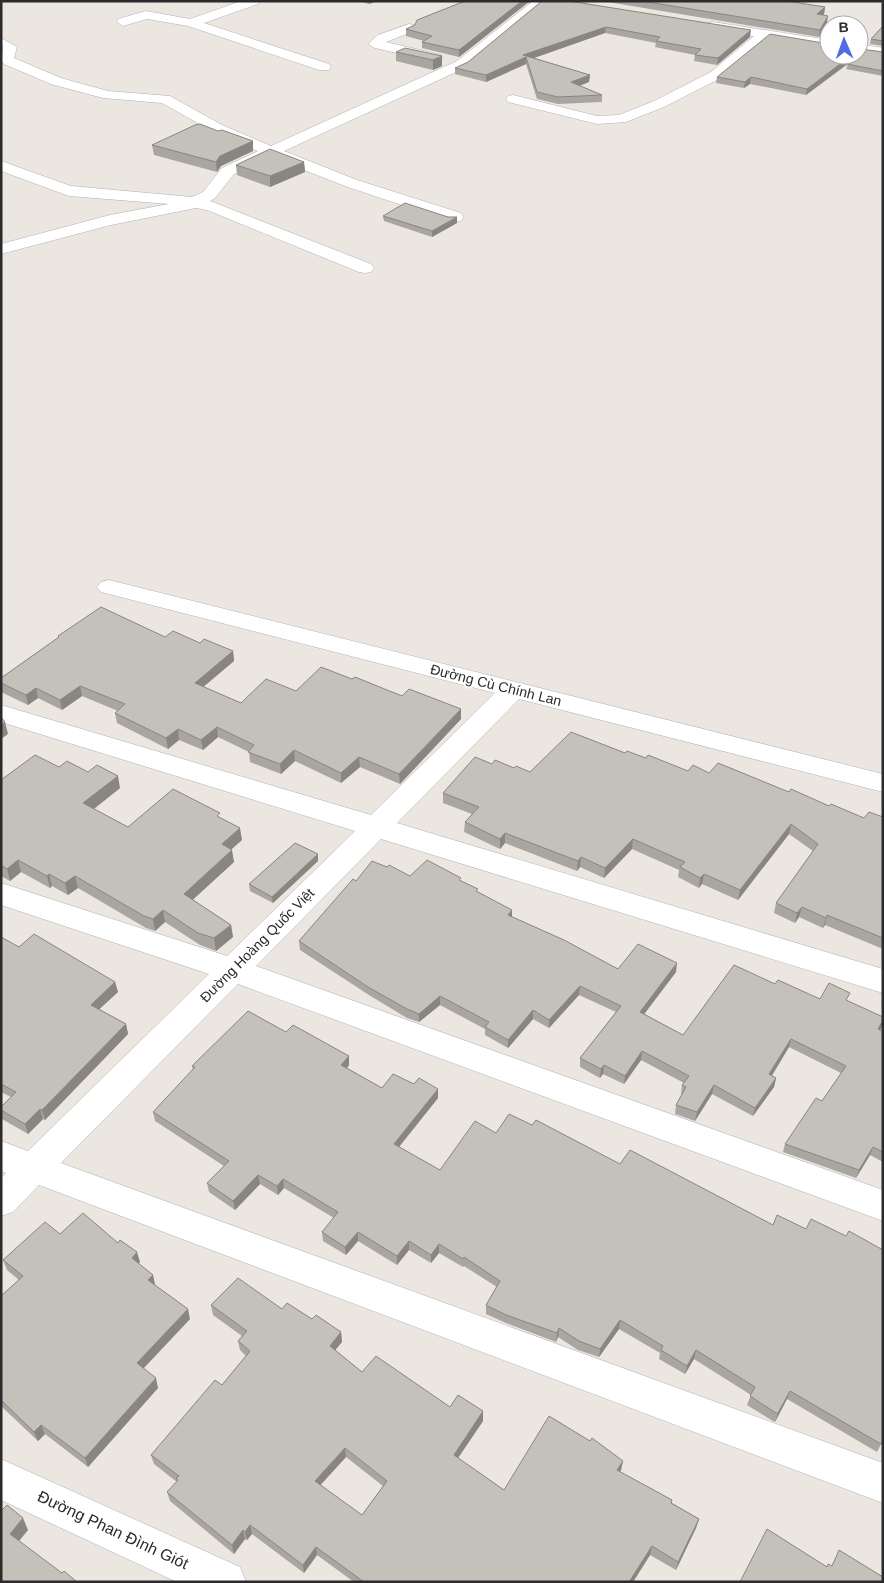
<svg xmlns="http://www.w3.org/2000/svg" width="884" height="1583" font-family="Arial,sans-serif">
	<rect width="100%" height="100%" fill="#ebe6df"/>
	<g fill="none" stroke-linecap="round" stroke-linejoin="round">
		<g stroke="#afb1ba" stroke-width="1">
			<path id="street" d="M241 1H260L258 4 204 23 329 64 331 67 329 70H319L188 26 147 19 123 26 117 22 118 19 146 11 190 19Z
				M533 1H547L467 67 284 151 357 180 461 213 463 217 461 221H449L345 186 271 157 234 174 215 198 210 201 371 264 374 268 371 272 365 273 359 272 207 210 196 208 111 225 1 254V244L110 215 169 204 69 196 1 171V161L71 186 192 197 203 192 222 168 258 151 212 131 162 103 103 98 51 84 4 64 1 60 3 49 1 38 17 47 14 58 61 78 108 91 170 96 222 125 271 146 457 61Z
				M409 24 414 25 416 28 414 31 386 42 441 55 443 58 441 61 436 62 375 48 368 44 378 35Z
				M765 30 772 34 770 37 721 78 664 107 626 122 597 124 508 102 506 99 508 96 513 95 597 116 619 115 654 101 711 72 760 31Z
				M109 580 883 774V792L519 699 397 823 883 969V993L381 839 256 966 883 1190V1221L238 984 61 1163 883 1463V1503L39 1185 13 1212 1 1216V1178L6 1173 1 1171V1141L28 1151 209 974 1 905V883L227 956 355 831 1 722V705L371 815 495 693 101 592 97 587 101 582Z
				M1 1459 240 1567 246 1582H177L1 1500Z"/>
		</g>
		<g stroke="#afb1ba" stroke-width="1">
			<path id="secondary" d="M713 22 829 40V48L708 29 706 26 708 23Z
				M859 44 883 48V56L859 52Z"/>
		</g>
		<use href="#street" fill="#fff" fill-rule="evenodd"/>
		<use href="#secondary" fill="#fff" fill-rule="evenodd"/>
	</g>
	<path fill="#a9a5a0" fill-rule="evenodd" d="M358 1H377L369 4Z
		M465 1H530L459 57 422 48V42L424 41 406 36V29Z
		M542 1 750 37 717 65 694 61 695 55 655 47 656 43 605 33 534 58 590 75 589 82 579 86 602 95V102L558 104 537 99 526 64 486 82 455 74V68L468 62Z
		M602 1H787L825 7 824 14 823 15 827 22 819 37Z
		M883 26V46L870 44 871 39Z
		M859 49H860V51L883 52V76L846 69 848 64 806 95 750 84 744 88 716 83 717 77Z
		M396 52 442 56V66L433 70 396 61Z
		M218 131 253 141V151L221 166 217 172 154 155 152 145Z
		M304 162 305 172 270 187 237 175 236 165Z
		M383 216 457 217V223L432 237 384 221Z
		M58 636 165 637 200 643 233 651 234 661 203 687 241 703 352 679 402 696 461 709V719L400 784 360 767 341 783 295 761 281 774 250 762 249 752 218 737 203 750 179 740 168 749 117 723 115 713 118 711 82 696 62 710 38 698 28 705 1 692V678L58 638Z
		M625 753 688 771 709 773 789 792 864 818 883 817V949L825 925 823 928 799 917 795 923 774 913 776 903 813 851 789 834 738 900 702 884 699 888 678 877 679 870 632 849 604 878 580 867 577 871 505 843 500 849 464 832 465 822 472 814 443 803V793L492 764 530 772Z
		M59 767 88 772 120 788 94 809 128 827 221 818 242 840 231 849 234 862 192 900 231 925 233 937 216 951 200 945 165 922 155 931 146 928 78 888 68 895 52 886 50 888 21 872 10 881 1 876V780Z
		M318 854V861L273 903 250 891 249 884Z
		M410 876 461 881 478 893 512 910V917L618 969 676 972 644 1014 683 1035 775 984 820 999 848 1001 882 1027 880 1030 883 1031V1162L870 1155 856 1178 783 1152 785 1144 822 1101 841 1073 789 1047 772 1076 776 1078 774 1087 753 1116 712 1094 695 1121 675 1114 676 1105 682 1094H681L682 1085 684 1083 641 1060 624 1084 603 1074 600 1078 580 1067V1058L616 1012 579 995 549 1028 533 1019 508 1048 485 1035V1029L440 1005 419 1022 407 1018 369 995 300 950 299 941 356 881Z
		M1 937 19 947 115 982 118 992 99 1009 126 1024 128 1034 45 1120 43 1119 28 1134 2 1119 1 1116V1107L11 1097 1 1092Z
		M286 1032 349 1056V1065L347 1068 382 1088 438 1098 399 1147 883 1440 877 1452 787 1399 775 1422 773 1421 747 1405 751 1395 694 1359 685 1374 659 1359 660 1353 619 1329 599 1357 578 1350 558 1337 556 1342 506 1323 486 1314V1305L497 1287 464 1266 463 1267 439 1253 431 1263 409 1250 397 1265 358 1241 346 1255 323 1241 322 1232 334 1218 284 1188 278 1195 260 1184 235 1210 209 1192 207 1183 224 1166 155 1121 153 1112 193 1070 192 1066Z
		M60 1234 140 1262 138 1264 153 1275 155 1285 190 1319 143 1369 158 1388 88 1467 45 1434 38 1441 1 1406V1296L19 1280 7 1270 3 1260Z
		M211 1305 282 1309 312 1319 341 1332 342 1342 335 1350 362 1372 450 1407 483 1411V1421L458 1458 504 1490 623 1461 621 1470 620 1472 672 1500V1503L699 1519 696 1528 676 1570 650 1555 633 1582H354L317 1555 304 1573 252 1534 247 1540 245 1539 234 1554 170 1501 167 1492 177 1482 154 1464 151 1455 222 1385 246 1356 240 1350 238 1341 242 1336 213 1315ZM346 1457 383 1486 362 1515 320 1485Z"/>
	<path fill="#898682" d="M369 1H377L369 4Z
		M522 1H530L459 57V50Z
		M825 7 824 14 816 21 817 14Z
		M828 16 827 22 819 37 820 30Z
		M606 27 605 33 528 60 526 57V64L486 82V75L523 55Z
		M751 30 750 37 717 65 718 58Z
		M852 55H859L806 95 807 89Z
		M442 56V66L433 70V60Z
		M590 75 589 82 571 89V82Z
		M751 77 750 84 744 88 745 82Z
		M253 141V151L221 166 217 172 216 162 220 156Z
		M304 162 305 172 270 187V176Z
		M457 217V223L432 237V231Z
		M233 651 234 661 196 693 195 683Z
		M80 686 82 696 62 710 60 700Z
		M36 688 38 698 28 705 26 695Z
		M461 709V719L400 784 399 774Z
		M5 722 8 734 1 739V725Z
		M217 727 218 737 203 750 201 740Z
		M178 729 179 740 168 749 166 738Z
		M294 750 295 761 281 774 280 764Z
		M359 757 360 767 341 783V773Z
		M118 776 120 788 86 815 83 803Z
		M791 824 789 834 738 900 740 890Z
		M240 828 242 840 224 856 222 844Z
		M505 833V843L500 849V839Z
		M633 839 632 849 604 878 605 868Z
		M232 850 234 862 186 906 184 894Z
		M318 854V861L273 903 272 897Z
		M581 857 580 867 577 871 578 861Z
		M18 860 21 872 10 881 7 869Z
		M49 874 52 886 50 888 47 876Z
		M704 874 702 884 699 888 700 878Z
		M75 876 78 888 68 895 65 883Z
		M802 907 799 917 795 923 797 913Z
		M163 910 165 922 155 931 153 919Z
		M512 910V919L508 915Z
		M827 915 825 925 823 928 826 918Z
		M231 925 233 937 216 951 214 938Z
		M677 963 676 972 639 1021 640 1012Z
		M115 982 118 992 93 1015 91 1005Z
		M580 986 579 995 549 1028V1020Z
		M440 996V1005L419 1022V1014Z
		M533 1010V1019L508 1048V1040Z
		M883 1020 882 1027 875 1037 878 1029Z
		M126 1024 128 1034 45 1120 42 1110Z
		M791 1039 789 1047 767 1083 769 1074Z
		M642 1051 641 1060 624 1084 625 1076Z
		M349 1056V1065L342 1074 341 1065Z
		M604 1065 603 1074 600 1078 601 1069Z
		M776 1078 774 1087 753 1116 755 1108Z
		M714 1085 712 1094 695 1121 697 1112Z
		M438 1089V1098L394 1153V1144Z
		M40 1109 43 1119 28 1134 25 1124Z
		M873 1147 870 1155 856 1178 859 1170Z
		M258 1175 260 1184 235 1210 233 1201Z
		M283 1179 284 1188 278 1195 277 1186Z
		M358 1232V1241L346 1255 345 1247Z
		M409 1241V1250L397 1265V1256Z
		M439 1244V1253L431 1263V1255Z
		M137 1252 140 1262 134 1268 132 1258Z
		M153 1275 155 1285 148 1280Z
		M188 1309 190 1319 139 1373 137 1363Z
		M620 1320 619 1329 599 1357 600 1349Z
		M559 1328 558 1337 556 1342 557 1333Z
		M341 1332 342 1342 331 1355 330 1346Z
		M696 1350 694 1359 685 1374 687 1366Z
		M156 1378 158 1388 88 1467 85 1458Z
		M790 1391 787 1399 775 1422 778 1413Z
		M483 1411V1421L454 1464V1455Z
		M41 1425 45 1434 38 1441 34 1432Z
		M345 1448 346 1457 316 1490 315 1481Z
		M623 1461 621 1470 615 1479 617 1470Z
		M23 1518 28 1530 15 1546 10 1534Z
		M699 1519 696 1528 676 1570 678 1562Z
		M250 1525 252 1534 247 1540 245 1532Z
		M243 1530 245 1539 234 1554 232 1545Z
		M652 1546 650 1555 633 1582H629Z
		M316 1547 317 1555 304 1573 303 1565Z"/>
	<path fill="#c4c0ba" stroke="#898682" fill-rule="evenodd" d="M465 1H522L459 50 422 42 432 36 406 29 415 25 417 20Z
		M542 1H569L751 30 718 58 695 55 701 49 656 41 660 37 606 27 523 55 590 75 571 82 602 95 558 97 537 92 526 57 486 75 455 68 468 62Z
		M642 1H787L825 7 817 14 828 16 820 30Z
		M883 26V41L871 39Z
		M770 34 829 44V55H852L807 89 751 77 745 82 717 77Z
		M405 48 442 56 433 60 396 52Z
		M861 49 883 52V71L847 64 856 55H859V51Z
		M200 124 218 131 222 130 253 141 220 156 216 162 152 145 195 125Z
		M270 149 304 162 270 176 236 165Z
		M405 203 448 217H457L432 231 383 216Z
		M101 607 165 637 173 631 200 643 204 639 233 651 195 683 241 703 266 679 296 691 321 667 352 679 355 677 402 696 409 689 461 709 399 774 359 757 341 773 294 750 280 764 248 752 254 745 217 727 201 740 178 729 166 738 115 713 125 704 80 686 60 700 36 688 26 695 1 683V678L59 637 58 636Z
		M1 717 5 722 1 725Z
		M571 732 625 753 627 751 646 758 648 755 688 771 693 765 709 773 718 763 789 792 791 789 829 806 831 804 864 818 869 812 883 817V938L827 915 826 918 802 907 797 913 776 903 818 844 791 824 740 890 704 874 700 878 680 867 685 862 633 839 605 868 581 857 578 861 505 833 500 839 465 822 479 807 443 793 475 757 492 764 495 760 514 768 516 766 530 772Z
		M35 755 59 767 67 761 88 772 97 765 118 776 83 803 128 827 173 789 220 813 217 816 240 828 222 844 232 850 184 894 231 925 214 938 198 933 163 910 153 919 144 916 75 876 65 883 49 874 47 876 18 860 7 869 1 865V780Z
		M295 843 318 854 272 897 249 884Z
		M427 860 461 878 459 880 478 889 476 891 512 910 508 915 564 940 618 969 638 944 677 963 640 1012 683 1035 734 965 775 984 778 980 820 999 829 983 850 993 846 1000 883 1017V1020L878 1029 883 1031V1152L873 1147 859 1170 785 1144 816 1098 822 1101 846 1066 791 1039 769 1074 776 1078 755 1108 714 1085 697 1112 676 1105 686 1087 682 1085 689 1076 642 1051 625 1076 604 1065 601 1069 580 1058 621 1006 580 986 549 1020 533 1010 508 1040 485 1027 489 1022 440 996 419 1014 407 1009 368 987 299 941 353 879 356 881 372 861 387 867 389 865 410 876Z
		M34 934 115 982 91 1005 126 1024 42 1110 40 1109 25 1124 1 1110V1107L16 1092 1 1084V937L19 947Z
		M248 1011 286 1032 293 1025 349 1056 341 1065 382 1088 393 1074 414 1084 419 1078 438 1089 394 1144 440 1170 475 1121 496 1133 509 1114 532 1125 536 1120 620 1164 630 1150 773 1225 777 1215 806 1229 811 1219 846 1236 849 1231 883 1250V1439L881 1444 790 1391 778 1413H776L750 1396 755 1387 696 1350 687 1366 661 1350 663 1346 620 1320 600 1349 579 1341 559 1328 557 1333 506 1315 486 1305 500 1281 464 1257 463 1259 439 1244 431 1255 409 1241 397 1256 358 1232 345 1247 322 1232 338 1212 283 1179 277 1186 258 1175 233 1201 207 1183 229 1161 153 1112 195 1067 192 1066Z
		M83 1213 118 1243 120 1240 137 1252 132 1258 153 1275 148 1280 188 1309 137 1363 156 1378 85 1458 41 1425 34 1432 1 1400V1296L23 1276 3 1260 45 1222 60 1234Z
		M238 1278 282 1309 287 1303 312 1319 316 1315 341 1332 330 1346 362 1372 376 1356 450 1407 458 1395 483 1411 454 1455 504 1490 549 1416 590 1441 592 1438 623 1461 617 1470 672 1500 671 1503 699 1519 678 1562 652 1546 629 1582H364L316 1547 303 1565 250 1525 245 1532 243 1530 232 1545 167 1492 178 1480 176 1478 179 1476 151 1455 215 1380 222 1385 250 1351 238 1341 247 1331 211 1305ZM345 1448 387 1481 362 1515 315 1481Z
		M7 1505 23 1518 10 1534 62 1573 64 1571 77 1582H1V1511Z
		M767 1529 827 1567 828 1564 832 1566 839 1550 883 1577V1582H740Z"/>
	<g text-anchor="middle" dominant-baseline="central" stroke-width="4" stroke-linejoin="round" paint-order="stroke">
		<g font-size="14" fill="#2b2b2b" stroke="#fff">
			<text transform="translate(496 685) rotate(14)">Đường Cù Chính Lan</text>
			<text transform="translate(257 945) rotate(-45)">Đường Hoàng Quốc Việt</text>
		</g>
		<g font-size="16" fill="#2b2b2b" stroke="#fff">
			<text transform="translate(113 1530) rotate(25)">Đường Phan Đình Giót</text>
		</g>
	</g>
	<rect width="884" height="1583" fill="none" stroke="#2b2b2b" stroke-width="5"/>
	<g transform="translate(844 40) rotate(358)"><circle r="24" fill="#ffffff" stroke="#aaaaaa"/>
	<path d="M0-4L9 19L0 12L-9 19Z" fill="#526ae5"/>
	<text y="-8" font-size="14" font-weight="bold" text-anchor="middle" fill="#2b2b2b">B</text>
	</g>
</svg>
